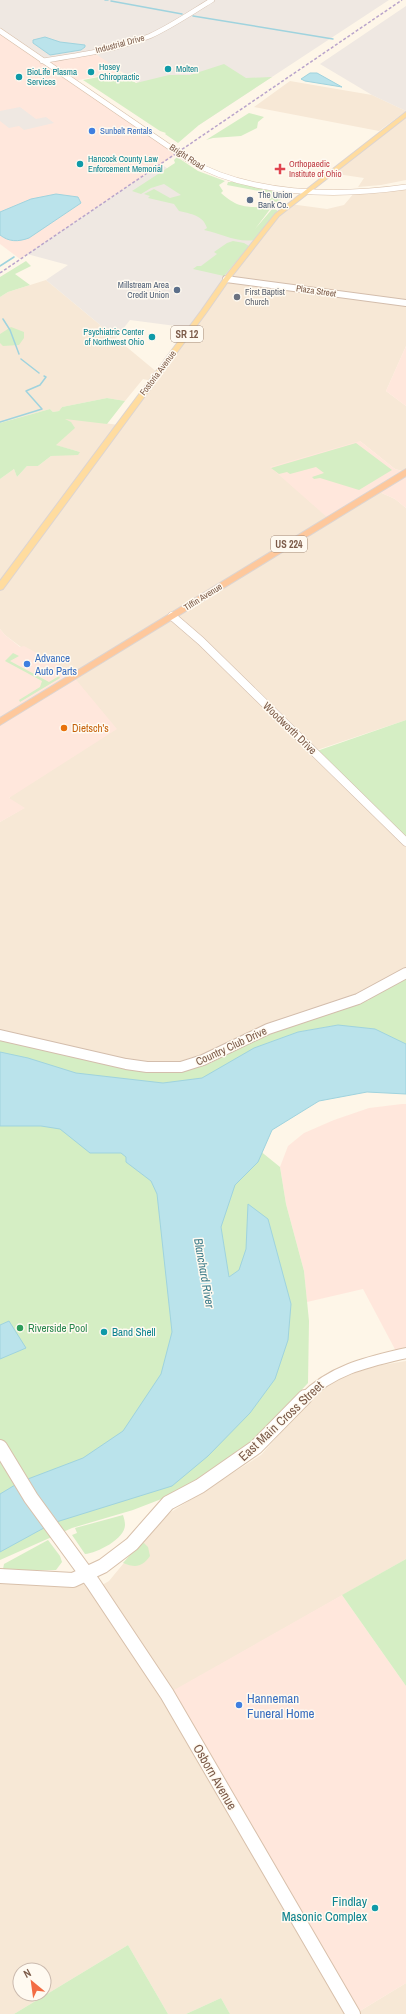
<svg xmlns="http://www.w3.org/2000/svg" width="406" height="2014" font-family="'Archivo Narrow',sans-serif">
	<rect width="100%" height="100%" fill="#fef6e8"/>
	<path fill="#f7e8d6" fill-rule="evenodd" d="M290 81 372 95 406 111 379 131 254 107Z
		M406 114V180L381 185 358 187 364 178 330 173Z
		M406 187V346L386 391 406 406V472L395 469 360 441 375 490 395 499 406 508V720L314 751 406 842V973L380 986 168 1068 0 1035V822L24 808 9 799 68 670 21 647 5 635 0 629V479L14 469 17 477 27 466H38L51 456 80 452 55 445 65 420V418L119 425 152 381 143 379 125 401 107 398 62 407 59 411 53 412 50 409 0 423V297L8 292 46 280 158 373 265 229 290 204 327 209 344 205 355 192Z
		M406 1361V1559L167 1695 353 2014H230L221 1998 186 2014H168L128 1945 14 2014H0V1582L67 1587 85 1583 97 1588 109 1581 142 1541 168 1514 261 1455 298 1413 330 1383 370 1367ZM20 1970H44V1994H20Z
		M406 1983V2014H355Z"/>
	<path fill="#ffe7dc" d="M0 31 93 52 123 71 74 81 179 152 20 259 0 244Z
		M406 346V406L386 391Z
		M360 441 395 469 406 472V508L395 499 375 490 329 519 270 467Z
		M0 629 5 635 20 647 24 646 68 670 117 729 9 798 25 808 0 822Z
		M402 1104H406V1353L398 1355 363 1289 307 1302 304 1271 286 1204 280 1167 288 1146 304 1133 334 1120 369 1108Z
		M342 1595 406 1686V1983L355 2014 167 1694Z"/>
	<path fill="#efe8e2" d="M0 0H389L199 125 93 52 42 61 0 31Z
		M406 6V111L372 95 320 64Z
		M20 107 36 119 46 117 54 123 24 130 19 126 9 128 0 121V111Z
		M161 164 254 229H265L191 328 130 320 116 338 46 280 68 265 27 254Z"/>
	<path fill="#d5eec4" d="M224 64 246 78 272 77 199 125 178 143 165 134 166 133 160 131 83 80 120 73 136 83 169 75H190Z
		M249 113 264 117 258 122 257 128 241 136 213 138 206 140Z
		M177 157 198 171 225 181 219 185 223 191 221 193C240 210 248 206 271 208L255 229 273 208 278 211 254 240C237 243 220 233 204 230L207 228C203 215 191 214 179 211L174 204 148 198 150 196 144 194 154 189 170 198 181 195 164 184 151 188 141 194 132 191 175 163 174 160Z
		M228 182H234L290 192 273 206 271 205 269 198 258 193 259 191 227 185Z
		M233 241 244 243 249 246 224 276 193 269 197 266H201L217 254 214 252 227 243Z
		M26 261 31 266 15 274 30 285 8 292 0 297V277Z
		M11 327 24 332V338L19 345 3 346 0 343V334Z
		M107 398 125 401 107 424 65 419 71 422 75 428 56 445 80 452 78 455 51 456 38 466H27L17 477 14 469 0 479V423L50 409 53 412 59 411 62 407Z
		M356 443 392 470 359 490 320 478 314 479 312 477 324 473 316 467 290 474 287 472 279 474 271 468Z
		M13 653 19 656 10 661 49 682 59 676 60 678 20 702 19 700 40 687 42 681 5 661Z
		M406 720V842L314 752Z
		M406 973V1070L338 1025 298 1032 223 1121 280 1167 286 1204 304 1271 309 1321 308 1383 252 1443 196 1481 164 1498 133 1510 72 1528 0 1560V1035L138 1069 164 1073 183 1072 211 1063 240 1046 271 1033 369 1000 372 992Z
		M123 1515C124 1518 125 1522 125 1525 125 1539 97 1553 85 1554L72 1535 77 1533 75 1528Z
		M48 1540 60 1556 62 1562 56 1570 6 1571 3 1569 4 1564Z
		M142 1541 148 1547 150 1556C142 1567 136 1568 123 1563Z
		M406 1559V1686L342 1595Z
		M128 1945 168 2014H14Z
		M221 1998 230 2014H186Z"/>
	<path fill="#bae3eb" stroke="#9fd3de" d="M45 37 60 42 85 45V47L81 50 50 55 33 43V40Z
		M310 73H317L342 87 305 81 301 79Z
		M56 194 78 197 81 203 29 238C18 242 9 242 0 235V212L31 199Z
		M338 1025 375 1029 406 1044V1094L367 1092 319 1101 272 1130 258 1162 235 1185 221 1227 229 1277 239 1270 246 1249 248 1204 268 1219 291 1304 288 1340 275 1379 250 1413 208 1456 172 1486 53 1523 0 1552V1494L20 1482 83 1458 123 1431 161 1374 172 1332 157 1194 151 1181 126 1162V1157L121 1153H90L60 1129 41 1126H0V1052L28 1058 76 1073 163 1083 202 1078 254 1048 298 1032Z
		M9 1321 26 1348 0 1359V1325Z"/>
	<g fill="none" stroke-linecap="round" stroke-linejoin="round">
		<path stroke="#9fd3de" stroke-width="1.5" d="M105 0H108
			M111 1 182 14
			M193 16 333 39
			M0 266 14 257
			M3 319 10 330 19 354
			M21 359 39 373
			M0 422 42 409 26 391 40 385 46 377 44 376"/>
		<g stroke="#d3bdac" stroke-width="5.5">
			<path id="tertiary-far3" d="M42 61C79 55 116 50 150 36 172 26 192 12 212 0"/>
		</g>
		<g stroke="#d3bdac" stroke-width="8">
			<path id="tertiary-far2" d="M226 279 406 303"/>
		</g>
		<g stroke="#d3bdac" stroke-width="9">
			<path id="tertiary-far1" d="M172 616 201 641 406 842"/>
		</g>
		<g stroke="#d3bdac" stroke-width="12">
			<path id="tertiary" d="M0 1035 126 1064 147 1067H181L203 1060 268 1029 358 999 406 973"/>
		</g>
		<g stroke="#d8c0ab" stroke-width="6">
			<path id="secondary-far2" d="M0 31 187 159C248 196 337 197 406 187"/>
		</g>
		<g stroke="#d8c0ab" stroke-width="12">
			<path id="secondary-far1" d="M304 1398C333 1369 368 1362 406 1353"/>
		</g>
		<g stroke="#d8c0ab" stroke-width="16">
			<path id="secondary" d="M0 1447 31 1498 93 1583 167 1694 353 2014
				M0 1576 73 1580 103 1566 132 1544 168 1503 200 1486 256 1447 305 1397"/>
		</g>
		<g stroke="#ddd4d0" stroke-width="2">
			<path id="primary" d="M406 112V117L279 216 229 280 206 313 3 589 0 590V581L201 311 224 278 275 214Z"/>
		</g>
		<g stroke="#ddd4d0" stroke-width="2">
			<path id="trunk" d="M406 469V476L0 725V718Z"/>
		</g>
		<use href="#tertiary-far3" stroke="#fff" stroke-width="4.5"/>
		<use href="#tertiary-far2" stroke="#fff" stroke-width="6"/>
		<use href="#tertiary-far1" stroke="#fff" stroke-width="8"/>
		<use href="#tertiary" stroke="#fff" stroke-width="10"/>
		<use href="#secondary-far2" stroke="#fff" stroke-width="5"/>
		<use href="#secondary-far1" stroke="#fff" stroke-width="10"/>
		<use href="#secondary" stroke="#fff" stroke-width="14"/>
		<use href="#primary" fill="#ffdc9f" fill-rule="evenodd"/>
		<use href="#trunk" fill="#fec89c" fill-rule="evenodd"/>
		<path stroke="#b9a4cb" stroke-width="1.5" stroke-dasharray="3 2" stroke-linecap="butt" d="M0 273 402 0"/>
	</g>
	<g fill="#0f9aa8" stroke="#fffaf1" stroke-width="1.5">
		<circle cx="168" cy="69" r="4"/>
		<circle cx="91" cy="72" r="4"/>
		<circle cx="19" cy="77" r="4"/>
		<circle cx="80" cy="164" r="4"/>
		<circle cx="152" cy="337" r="4"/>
		<circle cx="104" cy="1332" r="4"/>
		<circle cx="375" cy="1908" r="4"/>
	</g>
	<g fill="#3f7fe0" stroke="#fffaf1" stroke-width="1.5">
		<circle cx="92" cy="131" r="4"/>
		<circle cx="27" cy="664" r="4"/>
		<circle cx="239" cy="1705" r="4"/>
	</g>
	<path fill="#e0444e" stroke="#fffaf1" stroke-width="1.5" d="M278 163h4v4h4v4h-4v4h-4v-4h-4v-4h4z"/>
	<g fill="#5c6f8a" stroke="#fffaf1" stroke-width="1.5">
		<circle cx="250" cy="200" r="4"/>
		<circle cx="177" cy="290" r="4"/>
	</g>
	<circle fill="#6b7280" stroke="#fffaf1" stroke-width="1.5" cx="237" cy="297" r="4"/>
	<circle fill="#e8710a" stroke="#fffaf1" stroke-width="1.5" cx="64" cy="728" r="4"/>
	<circle fill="#2e9e5b" stroke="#fffaf1" stroke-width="1.5" cx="20" cy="1328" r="4"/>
	<g text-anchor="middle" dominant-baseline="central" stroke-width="3" stroke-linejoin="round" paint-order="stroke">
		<g font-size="9" fill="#7c5b49" stroke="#fffaf1">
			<text transform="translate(120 44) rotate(-15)">Industrial Drive</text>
			<text transform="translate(187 157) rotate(33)">Bright Road</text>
			<text transform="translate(316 291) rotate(8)">Plaza Street</text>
			<text transform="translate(158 373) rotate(-53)">Fostoria Avenue</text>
			<text transform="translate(203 597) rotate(-32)">Tiffin Avenue</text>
		</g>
		<g font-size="9" fill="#0d838f" stroke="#fffaf1" text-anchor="start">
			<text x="99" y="67">Hosey<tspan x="99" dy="10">Chiropractic</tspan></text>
			<text x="176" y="69">Molten</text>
			<text x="27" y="72">BioLife Plasma<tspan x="27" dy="10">Services</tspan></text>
			<text x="88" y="159">Hancock County Law<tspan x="88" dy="10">Enforcement Memorial</tspan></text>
			<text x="144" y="332" text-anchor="end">Psychiatric Center<tspan x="144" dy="10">of Northwest Ohio</tspan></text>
		</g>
		<g font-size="9" fill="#366cbe" stroke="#fffaf1" text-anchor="start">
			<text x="100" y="131">Sunbelt Rentals</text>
		</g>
		<g font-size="9" fill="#be3a42" stroke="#fffaf1" text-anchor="start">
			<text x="289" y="164">Orthopaedic<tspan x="289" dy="10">Institute of Ohio</tspan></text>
		</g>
		<g font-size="9" fill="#4e5e75" stroke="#fffaf1" text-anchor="start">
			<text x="258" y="195">The Union<tspan x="258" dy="10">Bank Co.</tspan></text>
			<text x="169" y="285" text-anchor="end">Millstream Area<tspan x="169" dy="10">Credit Union</tspan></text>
		</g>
		<g font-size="9" fill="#5b616d" stroke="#fffaf1" text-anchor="start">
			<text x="245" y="292">First Baptist<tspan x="245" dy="10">Church</tspan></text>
		</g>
		<g fill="#fffaf1" stroke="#a38b7b" stroke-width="1">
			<rect x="171" y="326" width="32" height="16" rx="3"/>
			<rect x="271" y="536" width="36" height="16" rx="3"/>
		</g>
		<g font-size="10" font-weight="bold" fill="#7c5b49">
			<text x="187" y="334">SR 12</text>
			<text x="289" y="544">US 224</text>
		</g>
		<g font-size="11" fill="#366cbe" stroke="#fffaf1" text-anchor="start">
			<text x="35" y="658">Advance<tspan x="35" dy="13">Auto Parts</tspan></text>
		</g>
		<g font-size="11" fill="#c56008" stroke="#fffaf1" text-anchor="start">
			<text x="72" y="728">Dietsch's</text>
		</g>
		<g font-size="11" fill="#7c5b49" stroke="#fffaf1">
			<text transform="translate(290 728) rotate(44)">Woodworth Drive</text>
			<text transform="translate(231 1046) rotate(-25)">Country Club Drive</text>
		</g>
		<g font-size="11" fill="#27864d" stroke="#fffaf1" text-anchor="start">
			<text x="28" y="1328">Riverside Pool</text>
		</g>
		<g font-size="11" fill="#0d838f" stroke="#fffaf1" text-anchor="start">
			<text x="112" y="1332">Band Shell</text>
		</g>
		<g font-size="12" font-style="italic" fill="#3d7c8a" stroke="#fffaf1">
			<text transform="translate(204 1273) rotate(80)">Blanchard River</text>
		</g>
		<g font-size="13" fill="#7c5b49" stroke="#fffaf1">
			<text transform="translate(281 1421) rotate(-43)">East Main Cross Street</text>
			<text transform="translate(215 1777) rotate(60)">Osborn Avenue</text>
		</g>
		<g font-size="13" fill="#366cbe" stroke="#fffaf1" text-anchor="start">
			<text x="247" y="1698">Hanneman<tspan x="247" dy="15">Funeral Home</tspan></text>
		</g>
		<g font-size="13" fill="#0d838f" stroke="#fffaf1" text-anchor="end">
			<text x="367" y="1901">Findlay<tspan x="367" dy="15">Masonic Complex</tspan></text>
		</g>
	</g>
	<g transform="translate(32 1982) rotate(331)"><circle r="19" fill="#fffaf1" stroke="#cbbaae"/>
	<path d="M0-3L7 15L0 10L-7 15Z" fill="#f36c43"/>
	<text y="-6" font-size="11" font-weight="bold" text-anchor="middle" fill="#7c5b49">N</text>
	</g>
</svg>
